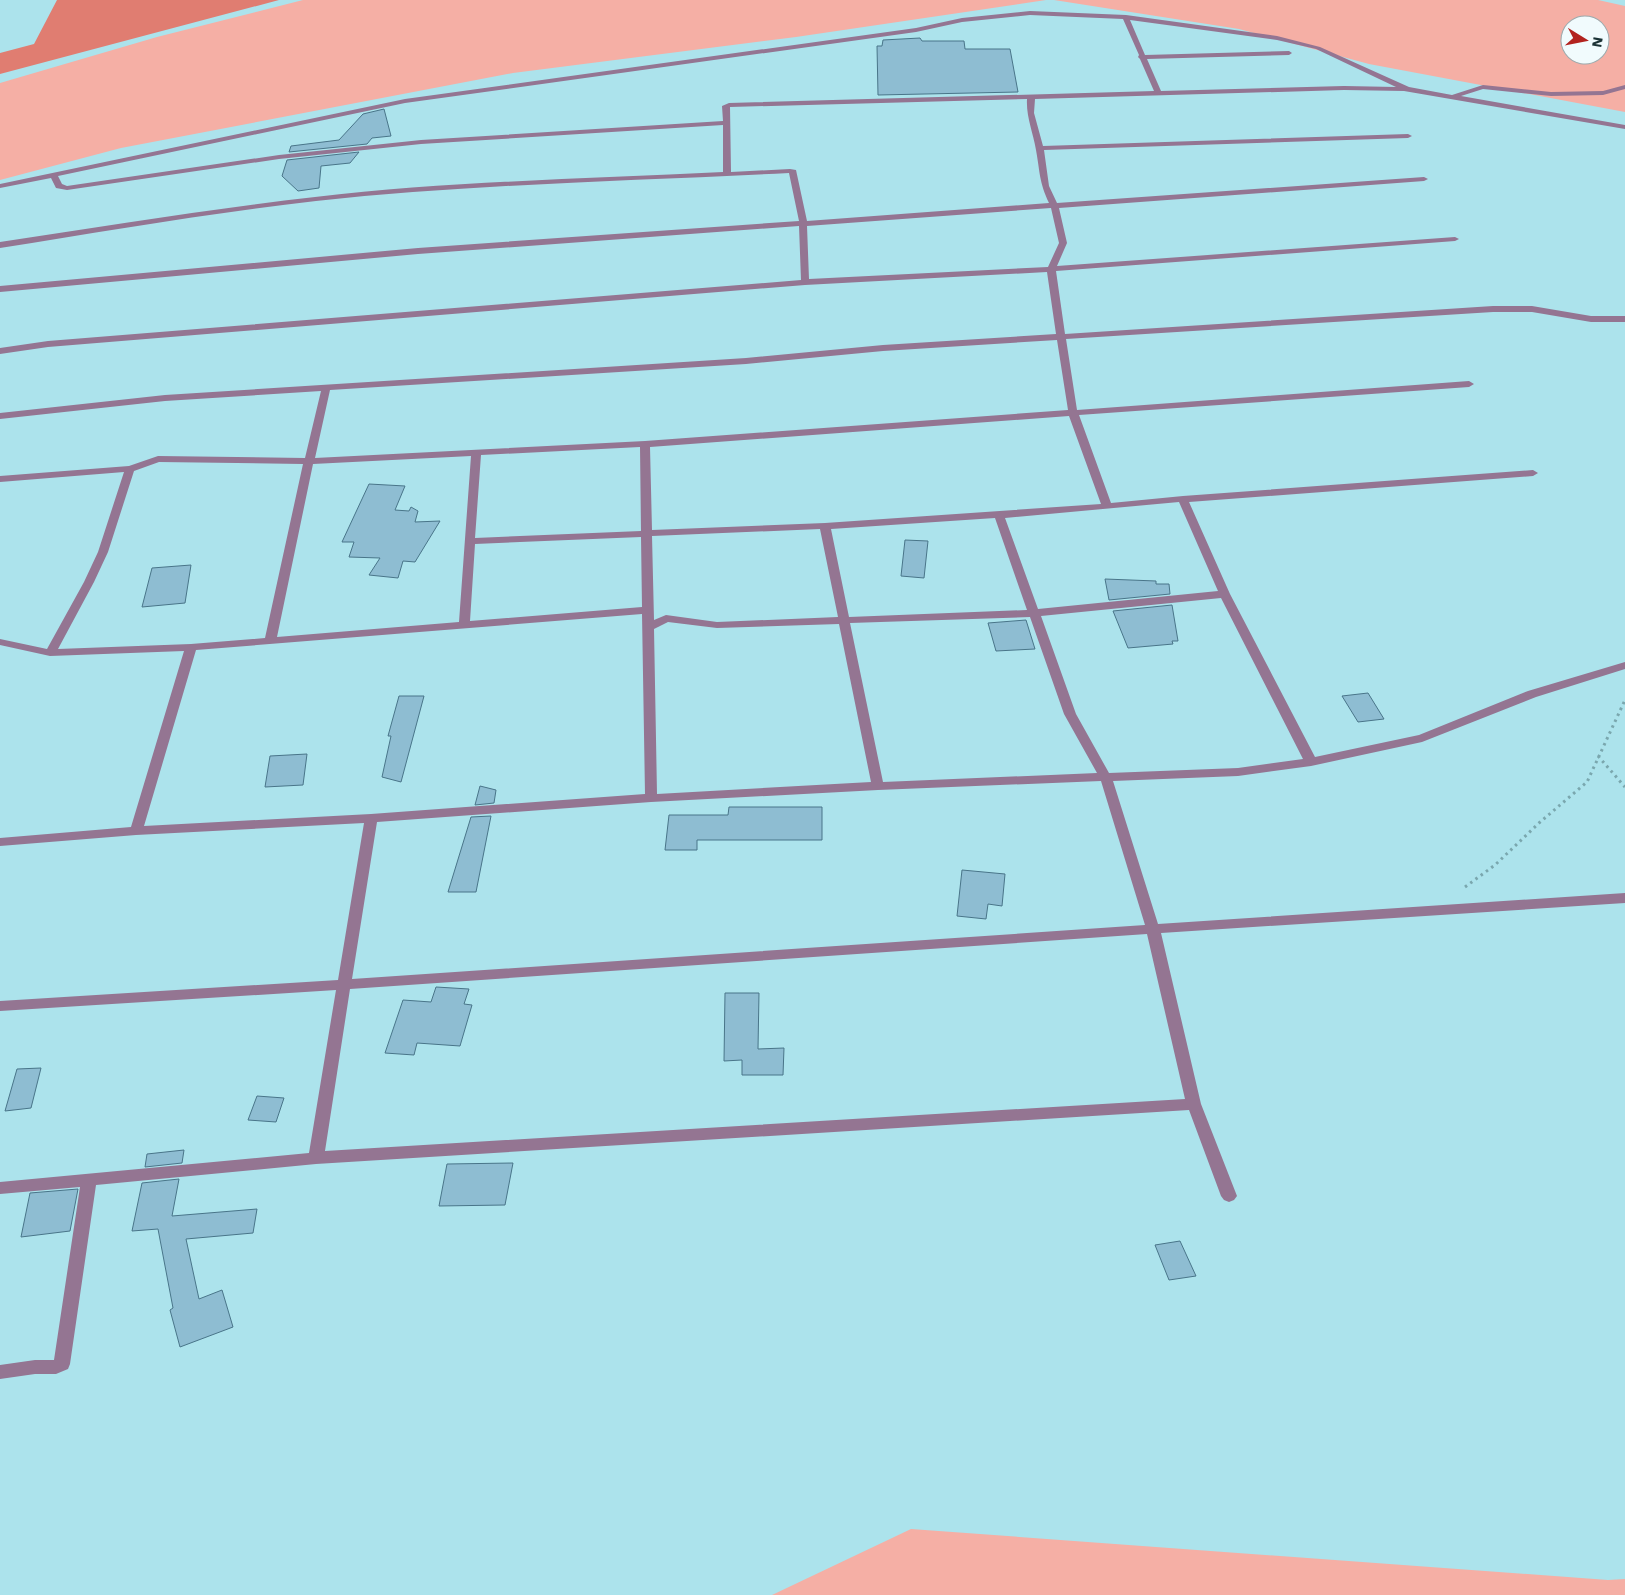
<svg xmlns="http://www.w3.org/2000/svg" width="1625" height="1595" font-family="'Work Sans',sans-serif">
	<rect width="100%" height="100%" fill="#ace3ec"/>
	<path fill="#f5afa5" fill-rule="evenodd" d="M303 0H1046L796 37 513 73 121 148 0 180V83L157 37Z
		M1054 0H1598L1625 6V112L1369 64 1239 29ZM1570 25H1600V55H1570Z
		M911 1529 1608 1580 1625 1579V1595H772Z"/>
	<path fill="#e07d71" d="M57 0H279L0 74V53L34 44Z"/>
	<path fill="#8ebdd2" stroke="#497589" d="M920 38 922 41H964L965 49H1010L1018 92 878 95 877 46H882L883 40Z
		M384 109 391 136 372 138 367 144 289 152 291 146 339 140 363 114Z
		M359 152 350 163 321 166 319 188 298 191 282 176 287 160Z
		M369 484 405 486 395 510 409 511 411 507 418 511 415 522 440 521 415 562 403 561 398 578 369 575 380 558 349 557 354 542H342Z
		M905 540 928 541 924 578 901 576Z
		M191 565 185 603 142 607 152 568Z
		M1105 579 1156 581V584H1169L1170 594 1109 600Z
		M1172 605 1178 641H1172L1173 644 1128 648 1113 611Z
		M1026 620 1035 649 996 651 988 623Z
		M1368 693 1384 719 1358 722 1342 696Z
		M399 696H424L401 782 382 777 391 736H388Z
		M307 754 303 785 265 787 270 756Z
		M480 786 496 790 494 803 475 805Z
		M729 807H822V840H697V850H665L669 815H728Z
		M491 816 476 892H448L471 817Z
		M962 870 1005 874 1002 906 988 904 986 919 957 916Z
		M436 987 469 989 464 1004 472 1005 460 1046 417 1043 414 1055 385 1053 403 1000 431 1002Z
		M725 993H759L758 1049 784 1048 783 1075H742V1060L724 1061Z
		M41 1068 31 1108 5 1111 17 1069Z
		M257 1096 284 1098 276 1122 248 1120Z
		M184 1150 182 1163 145 1167 147 1154Z
		M513 1163 505 1205 439 1206 447 1164Z
		M179 1179 172 1216 257 1209 253 1233 186 1239 199 1299 222 1290 233 1327 180 1347 170 1310 173 1308 158 1229 132 1231 142 1183Z
		M78 1189 70 1231 21 1237 30 1193Z
		M1180 1241 1196 1276 1169 1280 1155 1245Z"/>
	<g fill="none" stroke-linecap="round" stroke-linejoin="round">
		<path stroke="#7aa7ae" stroke-width="3" stroke-dasharray="2.5 4" stroke-linecap="butt" d="M1598 756 1625 787
			M1465 887 1495 865 1539 823 1587 782 1625 700"/>
		<path fill="#947592" fill-rule="evenodd" d="M1030 11 1126 15 1277 36 1320 47 1409 87 1452 95 1483 85 1551 92 1603 91 1625 85V89L1603 95 1551 96 1483 89 1461 96 1625 125V129L1404 91 1344 90 1035 99 1034 113 1043 146 1408 134 1412 136 1408 138 1044 150 1049 186 1057 203 1424 177 1428 179 1424 181 1059 208 1067 243 1057 266 1455 237 1459 239 1455 241 1056 271 1065 334 1493 306H1532L1591 316H1625V322H1591L1532 312H1493L1066 339 1077 410 1469 381 1474 384 1469 387 1079 415 1111 503 1183 496 1533 470 1538 473 1533 476 1189 502 1230 594 1315 757 1419 735 1528 691 1625 662V669L1536 697 1422 742 1311 766 1238 776 1113 781 1158 924 1625 893V903L1161 933 1201 1104 1237 1196 1234 1200 1229 1202 1224 1200 1221 1196 1189 1110 316 1164 96 1185 70 1364 68 1369 56 1374H35L0 1379V1365L35 1360H54L80 1187 0 1194V1182L309 1153 336 990 0 1011V1001L338 980 364 823 136 835 0 846V838L131 827 184 651 50 656 0 645V639L47 649 84 582 98 552 124 472 0 482V476L129 466 158 456 305 458 321 391 165 401 0 419V413L165 395 746 358 883 345 1056 334 1047 272 805 285 48 347 0 354V348L48 341 801 280 799 226 418 254 0 292V286L418 248 799 221 789 173C632 181 473 184 316 201 210 213 105 231 0 248V242C105 226 209 209 315 197 450 181 587 179 723 172V125L421 144 279 159 67 190 56 188 51 178 0 188V184L405 99 916 28 962 18ZM1030 15 1123 19 1139 55 1138 57 1140 59 1154 91 729 103 722 106 723 121 421 140 279 155 67 186 62 184 58 176 405 103 916 32 962 22ZM1130 20 1277 40 1316 49 1396 87 1344 86 1161 91 1147 59 1289 55 1292 53 1289 51 1145 55ZM1027 99C1026 117 1033 132 1036 150 1040 172 1039 182 1049 203L807 221 796 170 790 169 731 172 730 107ZM1051 208 1059 243 1048 267 809 279 807 226ZM1057 340 1068 410 645 441 315 458 330 390 746 364 883 351ZM1069 416 1101 504 825 523 652 530 650 447ZM640 447 641 531 475 538 481 455ZM471 456 459 622 277 637 313 464ZM159 462 303 464 265 638 191 644 58 649 94 582 108 552 134 471ZM1179 502 1218 591 1038 609 1005 518ZM995 518 1027 610 849 617 831 529ZM820 529 838 617 717 622 666 615 654 620 652 536ZM641 537 642 607 470 621 475 544ZM1221 598 1303 759 1238 768 1109 773 1076 714 1041 616ZM642 614 645 794 371 814 144 826 196 650ZM1030 617 1064 714 1097 773 883 782 850 623ZM668 622 717 628 839 624 871 782 657 794 654 629ZM1101 781 1145 925 352 979 377 822 651 802 878 790ZM1147 934 1185 1099 325 1151 350 989Z"/>
	</g>
	<g transform="translate(1585 40) rotate(100)"><circle r="24" fill="#f1fbfd" stroke="#9baaad"/>
	<path d="M0-4L9 19L0 12L-9 19Z" fill="#b2231f"/>
	<text y="-8" font-size="14" font-weight="bold" text-anchor="middle" fill="#1a3134">N</text>
	</g>
</svg>
